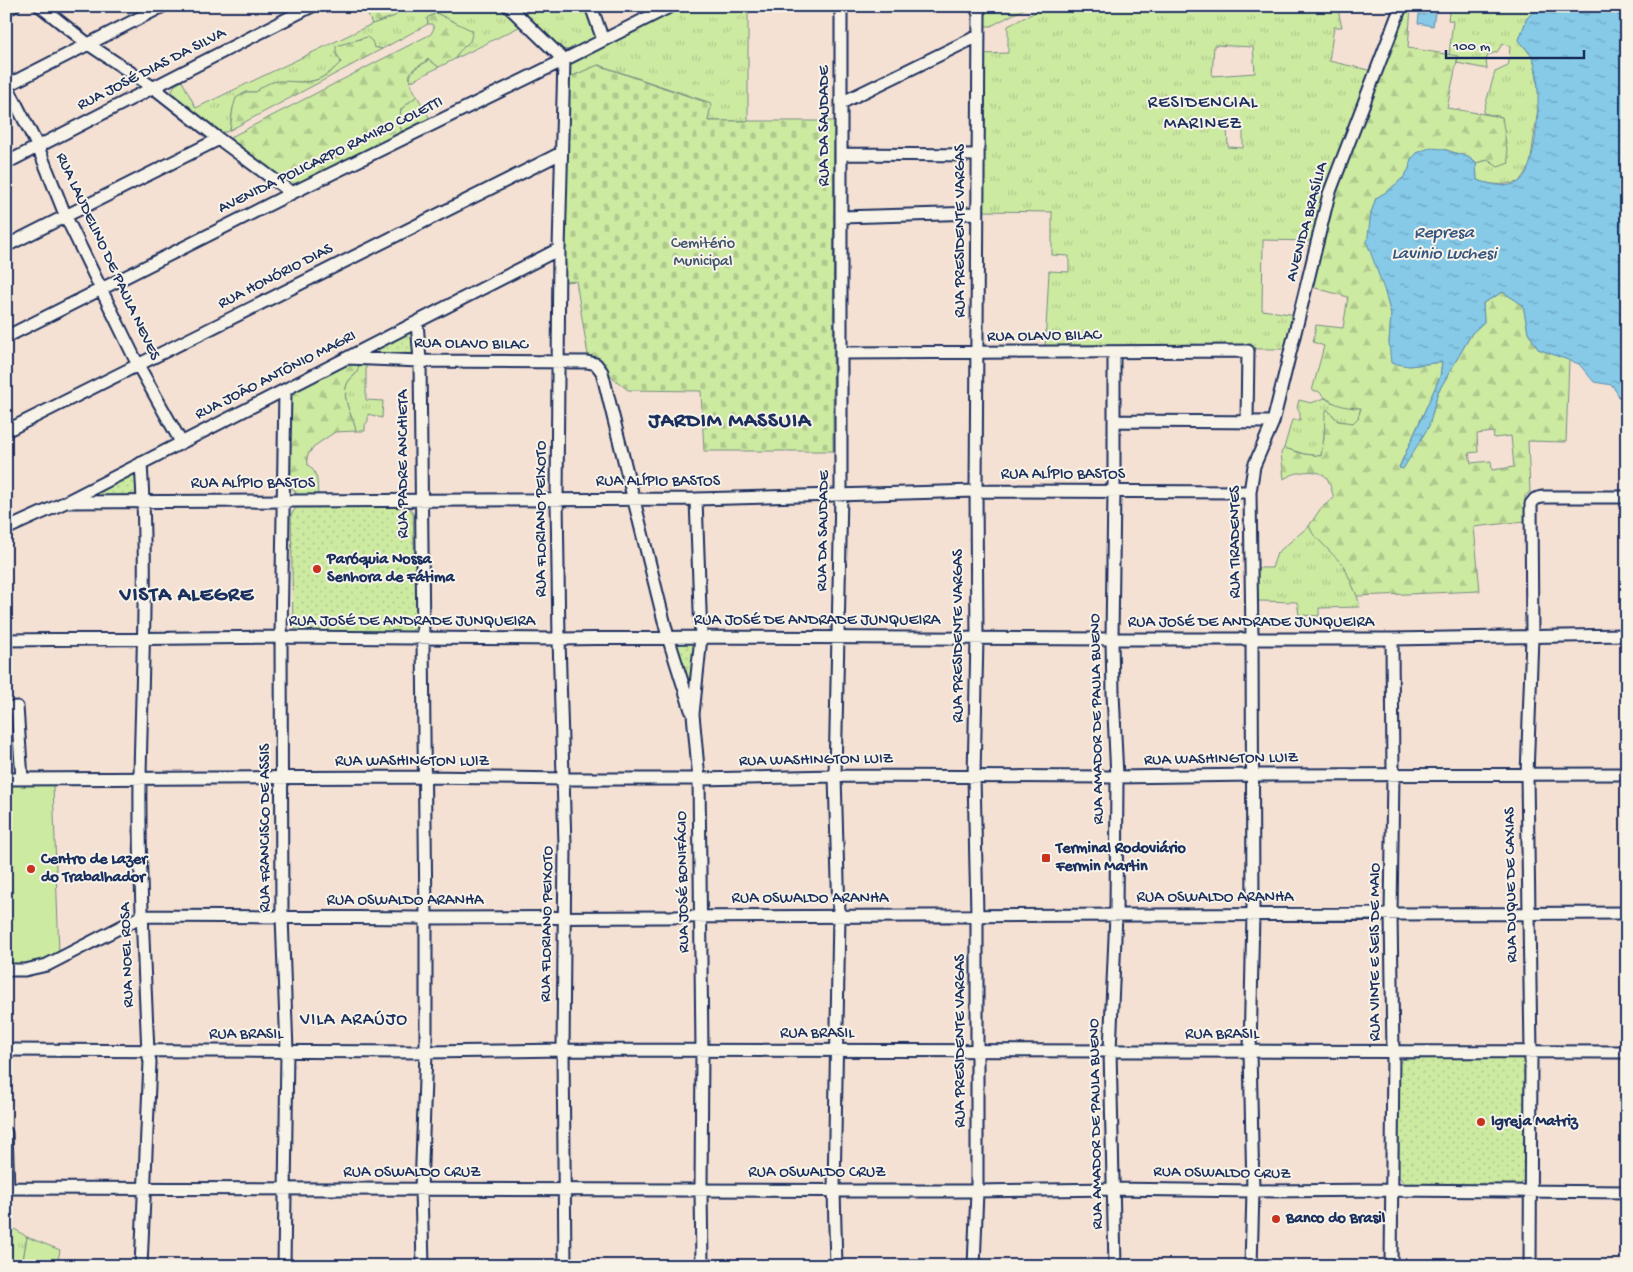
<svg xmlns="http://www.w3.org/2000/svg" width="1633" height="1272" font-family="'Gochi Hand',sans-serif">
	<defs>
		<pattern id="grass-tufts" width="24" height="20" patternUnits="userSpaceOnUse" patternTransform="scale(1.25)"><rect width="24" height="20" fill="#cdeaa1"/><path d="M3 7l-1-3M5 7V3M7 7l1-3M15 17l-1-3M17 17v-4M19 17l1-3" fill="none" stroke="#afc98d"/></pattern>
		<pattern id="forest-firs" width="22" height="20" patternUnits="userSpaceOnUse" patternTransform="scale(1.25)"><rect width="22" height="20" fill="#cdeaa1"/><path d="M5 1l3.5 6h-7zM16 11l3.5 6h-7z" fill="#afc98d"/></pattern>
		<pattern id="cemetery-stones" width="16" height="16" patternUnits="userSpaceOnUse" patternTransform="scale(1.25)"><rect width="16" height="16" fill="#cdeaa1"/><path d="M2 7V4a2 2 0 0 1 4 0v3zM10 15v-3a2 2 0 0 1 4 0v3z" fill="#afc98d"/></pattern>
		<pattern id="park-dots" width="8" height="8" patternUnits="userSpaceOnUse" patternTransform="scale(1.25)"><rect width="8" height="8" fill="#cdeaa1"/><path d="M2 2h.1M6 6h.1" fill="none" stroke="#afc98d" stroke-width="1.8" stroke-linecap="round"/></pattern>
		<pattern id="water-ripples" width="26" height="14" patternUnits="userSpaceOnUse" patternTransform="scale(1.25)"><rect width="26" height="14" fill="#86cae7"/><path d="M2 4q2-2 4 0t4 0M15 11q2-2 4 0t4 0" fill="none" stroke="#6da4be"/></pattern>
	</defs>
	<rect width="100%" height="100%" fill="#f5e1d3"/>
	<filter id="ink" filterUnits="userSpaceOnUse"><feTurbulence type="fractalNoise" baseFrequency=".02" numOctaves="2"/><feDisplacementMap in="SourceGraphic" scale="10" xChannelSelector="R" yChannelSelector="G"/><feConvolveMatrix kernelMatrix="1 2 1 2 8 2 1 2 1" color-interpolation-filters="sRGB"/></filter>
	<g filter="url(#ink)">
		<path fill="url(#grass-tufts)" stroke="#748c80" fill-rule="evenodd" d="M401 6H501L521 26 455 59 458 53 470 41 446 18 436 13 427 18 428 24 382 49 374 47 361 38 348 44 337 46 341 62C333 70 327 76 316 80 297 86 273 75 256 92H246L233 108 230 130 226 132H219L174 98 172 90 175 85 182 81 196 108 372 24 395 16Z
			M518 6H539L542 10 545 6H587L595 31 594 39 572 51 563 49Z
			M685 6H748V121H708L711 103 599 65 570 77V68L572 63Z
			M978 6H986L987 12 1008 11V6H1029L991 26H986Z
			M1047 6H1337L1342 27H1334L1329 61 1373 71 1315 241 1263 240 1262 310 1297 315 1288 349 1045 348 1049 271 1069 272V256L1052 255V212L983 211 982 54 1008 53V26ZM1214 45 1253 47 1255 73 1212 76ZM1227 127H1243V148L1228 147Z
			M1450 6H1527L1534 11 1527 18 1519 40 1533 58 1537 77 1539 101 1530 165 1519 182C1502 185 1494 186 1477 180L1476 163 1488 160 1492 164 1502 117 1483 113 1495 72 1508 66C1510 59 1509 54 1510 47L1503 43 1497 52 1488 55 1486 60 1487 69 1457 63 1458 57 1449 55 1453 21 1448 20Z
			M429 59 439 67 410 82C410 65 420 69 429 59Z
			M417 96 430 119 402 133 399 123 401 109Z
			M359 364H366V400L383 401 382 418 368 414V421L365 425V431H356C353 416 341 400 347 384 351 375 357 379 359 364Z
			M1325 398 1331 402 1361 408 1358 418 1353 423 1338 421 1328 410 1321 456 1304 454 1284 448 1292 420H1300V412L1297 408 1299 400 1311 403Z
			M1309 526C1317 542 1335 551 1345 567 1352 578 1357 594 1360 607L1319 608V616L1299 615 1297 602 1258 601 1257 568H1272L1277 553Z
			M6 1228H13L27 1237 22 1266H6Z"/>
		<path fill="url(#forest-firs)" stroke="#748c80" fill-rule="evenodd" d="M364 6H401V7L395 16 372 24Z
			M1404 6H1411L1408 48 1458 56 1447 108 1502 117 1509 163 1498 167 1488 160 1476 163 1468 157 1443 149 1411 159 1409 169 1404 177 1388 191 1376 198 1371 213 1385 292 1391 315 1389 343 1409 366 1442 362 1440 377 1399 467 1429 426 1438 392 1472 333 1484 322 1483 303 1503 292 1523 305 1528 332 1538 349 1569 360 1566 442 1528 441 1530 492 1525 496V521L1474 527 1480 591 1357 596 1344 566 1313 534 1309 526 1321 508 1334 498C1332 492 1330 483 1327 478 1318 467 1293 472 1284 479L1281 453 1284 448 1304 454 1321 456 1324 438 1325 414 1327 409 1338 421 1353 423 1358 418 1361 408C1343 408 1331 404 1318 391H1312L1324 346 1313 342 1316 325 1343 328 1348 297 1312 287 1334 196ZM1493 432 1494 438 1511 436 1514 467 1492 470 1491 461 1471 463 1469 453 1478 452 1477 434Z
			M436 13 473 31 470 41 458 53 455 59 439 67 428 59C424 64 419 65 414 69 404 76 413 88 417 96L401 109 399 123 402 133 303 184 291 183 232 143 231 137 431 34 434 28 432 24H428L427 18Z
			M367 37 372 41 374 47 382 49 230 130 233 108 236 98 246 92H256C276 72 293 87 316 80 327 76 333 70 341 62L336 54V46Z
			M346 363 359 364C357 378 351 375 347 384 341 400 353 416 356 431L335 432 313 447 307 457 308 465C319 474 317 482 318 496H297L291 486 290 397 293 390Z"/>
		<path fill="url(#cemetery-stones)" stroke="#748c80" d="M598 65 711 104 708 121H834L833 451H704L701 391 628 390C622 385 613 379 609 373 601 362 603 359 588 355L576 281 565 282 567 148 570 77Z"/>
		<path fill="url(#park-dots)" stroke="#748c80" d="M410 332 414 336 416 354 411 357H369L368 352Z
			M132 474 137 477 138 493 133 497 92 498 88 495Z
			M299 505 409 507 413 513 417 627 410 632H299L293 627 291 514Z
			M693 642 697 644 691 694 676 646 680 643Z
			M1522 1057 1527 1063 1526 1177 1519 1186H1407L1399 1177 1398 1063 1404 1059Z"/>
		<path fill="#cdeaa1" stroke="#748c80" d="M6 785H53L59 954 24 965H6Z
			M27 1237 60 1250 57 1266H22Z"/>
		<path fill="url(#water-ripples)" stroke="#5b8cb0" d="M1420 6H1436L1433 26 1418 23Z
			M1547 6H1627V404L1620 398 1612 385 1594 382 1579 364 1538 349 1528 332 1523 305 1503 292 1483 303 1484 322 1472 333 1438 392 1429 426 1403 469 1399 468 1440 377 1442 362 1409 366 1391 363 1389 343 1391 315 1385 292 1367 243 1371 213 1376 198 1388 191 1404 177 1409 169 1411 159 1418 152 1430 148 1443 149 1468 157 1476 163 1477 180C1489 184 1511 190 1521 180 1538 166 1543 79 1533 58 1530 52 1523 46 1519 40L1527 18 1534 11Z"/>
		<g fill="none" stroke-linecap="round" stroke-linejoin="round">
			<g stroke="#1b2f5e" stroke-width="15">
				<path id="minor" d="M40 6 88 44 154 88 219 139 292 193
					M508 6 564 60 559 249 557 499 559 639 565 845 563 1050 565 1266
					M591 6 603 40
					M6 10 14 6
					M6 84 38 147 66 217 138 365 181 442
					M6 86 163 6
					M841 103 978 36
					M841 154 977 155
					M6 163 312 6
					M841 217 977 213
					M6 246 219 139
					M417 322 420 361 426 918V1052L421 1189 423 1266
					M6 337 292 193 564 60 671 6
					M1114 352V491L1112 639 1113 693 1117 777 1116 915 1110 1050 1115 1266
					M841 353 1248 351 1247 421
					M347 358 420 361 587 362 596 364 602 372 668 637 691 710
					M1114 421 1273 422
					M6 431 561 153
					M141 463C148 567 142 672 140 776 139 868 144 960 148 1052L150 1062 141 1266
					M696 499 701 637 693 714 699 779 702 1050 701 1189 702 1266
					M66 502 696 499 976 491 1250 492
					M6 529 66 502 559 249
					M6 640 281 637 559 639 701 637 1112 639H1392L1627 635
					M6 708 17 707 22 779
					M6 779 424 777 564 779H699L835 776 1117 777 1252 775 1627 774
					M6 970H25L47 965 142 916 426 918 1627 913
					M6 1050 426 1052 563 1050 1627 1052
					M6 1133 8 1188
					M6 1188 977 1191 1113 1189 1253 1191 1392 1190 1627 1192
					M284 1266 287 1051 282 916 281 637 285 390
					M836 1266 834 1190 839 915 835 776 841 494V6
					M974 1266 977 1191V915L974 776 977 638 976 491 979 14 975 6
					M1251 1266 1253 1191 1250 1051 1253 914 1252 638 1250 492 1254 466 1273 422 1329 194 1400 9V6
					M1391 1266 1393 1053 1391 913 1393 775 1392 639
					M1530 1266 1531 1053 1527 775 1532 637 1531 504 1535 499 1542 497H1627"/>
			</g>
			<use href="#minor" stroke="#f7f3e8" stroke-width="11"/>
		</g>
	</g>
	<g fill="#c8321e" stroke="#f7f3e8" stroke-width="2">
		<circle cx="317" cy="569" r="5"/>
		<rect x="1041" y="853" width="10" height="10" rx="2.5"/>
		<circle cx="31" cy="869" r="5"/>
		<circle cx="1481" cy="1122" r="5"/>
		<circle cx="1276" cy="1219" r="5"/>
	</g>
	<g text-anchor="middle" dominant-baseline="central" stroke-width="4" stroke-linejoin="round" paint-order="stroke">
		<g font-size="16" fill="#1b2f5e" stroke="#f7f3e8">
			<text transform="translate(152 70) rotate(-27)">RUA JOSÉ DIAS DA SILVA</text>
			<text transform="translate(825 126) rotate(-90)">RUA DA SAUDADE</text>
			<text transform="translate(331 156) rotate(-26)">AVENIDA POLICARPO RAMIRO COLETTI</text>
			<text transform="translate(1308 222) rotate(-75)">AVENIDA BRASÍLIA</text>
			<text transform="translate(961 231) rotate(-90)">RUA PRESIDENTE VARGAS</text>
			<text transform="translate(107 257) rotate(65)">RUA LAUDELINO DE PAULA NEVES</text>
			<text transform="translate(276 277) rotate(-27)">RUA HONÓRIO DIAS</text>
			<text transform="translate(1044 337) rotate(-1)">RUA OLAVO BILAC</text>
			<text transform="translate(471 345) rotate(1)">RUA OLAVO BILAC</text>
			<text transform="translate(276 376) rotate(-27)">RUA JOÃO ANTÔNIO MAGRI</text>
			<text transform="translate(404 464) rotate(-90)">RUA PADRE ANCHIETA</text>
			<text x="1063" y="475">RUA ALÍPIO BASTOS</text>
			<text x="658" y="482">RUA ALÍPIO BASTOS</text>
			<text x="253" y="484">RUA ALÍPIO BASTOS</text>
			<text transform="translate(542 519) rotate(-90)">RUA FLORIANO PEIXOTO</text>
			<text transform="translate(824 531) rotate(-89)">RUA DA SAUDADE</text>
			<text transform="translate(1236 542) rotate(-90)">RUA TIRADENTES</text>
			<text x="817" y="621">RUA JOSÉ DE ANDRADE JUNQUEIRA</text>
			<text x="412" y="622">RUA JOSÉ DE ANDRADE JUNQUEIRA</text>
			<text x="1251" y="623">RUA JOSÉ DE ANDRADE JUNQUEIRA</text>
			<text transform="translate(959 636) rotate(-90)">RUA PRESIDENTE VARGAS</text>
			<text transform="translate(1098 719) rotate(-91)">RUA AMADOR DE PAULA BUENO</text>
			<text transform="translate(1221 760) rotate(-1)">RUA WASHINGTON LUIZ</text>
			<text transform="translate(816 761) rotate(-1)">RUA WASHINGTON LUIZ</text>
			<text x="412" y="762">RUA WASHINGTON LUIZ</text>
			<text transform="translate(266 828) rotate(-90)">RUA FRANCISCO DE ASSIS</text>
			<text transform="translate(684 882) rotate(-91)">RUA JOSÉ BONIFÁCIO</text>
			<text transform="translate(1512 885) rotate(-91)">RUA DUQUE DE CAXIAS</text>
			<text x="1215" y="898">RUA OSWALDO ARANHA</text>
			<text x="810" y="899">RUA OSWALDO ARANHA</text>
			<text x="405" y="901">RUA OSWALDO ARANHA</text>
			<text transform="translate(548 924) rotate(-89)">RUA FLORIANO PEIXOTO</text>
			<text transform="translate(1376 952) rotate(-90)">RUA VINTE E SEIS DE MAIO</text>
			<text transform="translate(128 955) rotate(-92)">RUA NOEL ROSA</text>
			<text x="817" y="1034">RUA BRASIL</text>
			<text x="246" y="1035">RUA BRASIL</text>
			<text x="1222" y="1035">RUA BRASIL</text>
			<text transform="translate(961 1041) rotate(-90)">RUA PRESIDENTE VARGAS</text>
			<text transform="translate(1097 1124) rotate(-91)">RUA AMADOR DE PAULA BUENO</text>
			<text x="412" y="1173">RUA OSWALDO CRUZ</text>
			<text x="817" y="1173">RUA OSWALDO CRUZ</text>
			<text transform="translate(1222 1174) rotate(1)">RUA OSWALDO CRUZ</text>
		</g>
		<g font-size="16" fill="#3f546b" stroke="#f7f3e8">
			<text x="703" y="244">Cemitério<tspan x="703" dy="18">Municipal</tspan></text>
		</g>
		<g font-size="16" font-weight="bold" fill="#1b2f5e" stroke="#f7f3e8" text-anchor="start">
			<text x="327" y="560">Paróquia Nossa<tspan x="327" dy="18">Senhora de Fátima</tspan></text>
			<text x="1056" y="849">Terminal Rodoviário<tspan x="1056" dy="18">Fermin Martin</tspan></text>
			<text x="41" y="860">Centro de Lazer<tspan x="41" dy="18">do Trabalhador</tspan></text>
			<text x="1491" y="1122">Igreja Matriz</text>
			<text x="1286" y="1219">Banco do Brasil</text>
		</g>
		<g font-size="18" letter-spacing="1" fill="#1b2f5e" stroke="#f7f3e8">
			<text x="1203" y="103">RESIDENCIAL<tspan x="1203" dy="21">MARINEZ</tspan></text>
			<text x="354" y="1020">VILA ARAÚJO</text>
		</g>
		<g font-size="18" font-style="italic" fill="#365680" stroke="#f7f3e8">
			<text x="1444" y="233">Represa<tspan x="1444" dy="21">Lavinio Luchesi</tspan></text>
		</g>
		<g font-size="21" font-weight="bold" letter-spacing="1" fill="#1b2f5e" stroke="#f7f3e8">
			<text x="730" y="422">JARDIM MASSUIA</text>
			<text x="187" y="596">VISTA ALEGRE</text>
		</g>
	</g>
	<rect width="1633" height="1272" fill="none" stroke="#f7f3e8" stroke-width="25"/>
	<rect x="12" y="12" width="1608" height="1247" fill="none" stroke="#1b2f5e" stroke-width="2" filter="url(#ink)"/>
	<path d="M1446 50v8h138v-8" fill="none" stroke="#1b2f5e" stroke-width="2.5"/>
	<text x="1453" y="50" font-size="15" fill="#1b2f5e" stroke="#f7f3e8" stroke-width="4" paint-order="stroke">100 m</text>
</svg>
